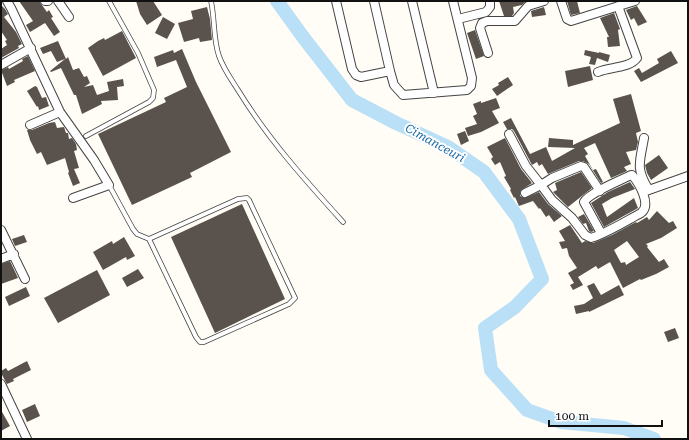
<svg xmlns="http://www.w3.org/2000/svg" width="689" height="440" font-family="'Roboto Serif',serif">
	<rect width="100%" height="100%" fill="#fffdf5"/>
	<g fill="none" stroke-linecap="round" stroke-linejoin="round">
		<path stroke="#b9e0f7" stroke-width="14" d="M277 1 303 37 352 100 396 123 448 147 484 172 519 219 542 279 515 307 485 328 491 370 527 410 561 422 624 428 654 439"/>
	</g>
	<path fill="#5a524d" fill-rule="evenodd" d="M19 1H39L47 12 49 10 53 17 51 18 60 32 54 36 45 23 30 32 26 25 33 21Z
		M136 1H153L162 15 147 25 140 14Z
		M499 1H526L522 5 513 7 514 13 512 16H504Z
		M567 1H577L580 13 571 15Z
		M1 5 5 9 8 14 4 17 16 32 22 44 18 46 19 48 1 58V49L7 45 5 41 7 40 1 31Z
		M637 6 647 22 638 26 634 18 631 20 626 10Z
		M207 7 210 19 212 40 200 42 199 38 184 42 178 23 193 19 191 11Z
		M544 7 546 15 532 17 531 11Z
		M614 13 620 29 618 30 620 46 608 47 607 37H609L600 18Z
		M163 17 175 24 167 39 155 33Z
		M475 30 484 56 476 59 467 33Z
		M122 31 136 58 103 76 88 48 98 41 104 38 105 40Z
		M58 41 66 59 68 57 73 70 79 68 84 77 87 76 90 83 84 87 93 85 97 95 109 91 107 82 123 79 124 86 117 87 118 100 101 101 102 104 82 114 76 95H74L61 68 51 72 50 71 65 59 57 62 51 51 43 54 40 48Z
		M182 49 196 82 231 152 190 173 192 177 132 205 98 134 166 102 164 98 187 87 176 60 157 67 154 57 173 50 174 53Z
		M585 50 599 53V52L610 55 608 62 597 58 595 65 589 64 591 57 584 55Z
		M671 51 678 63 641 82 634 71 639 68 642 73 659 63 657 59Z
		M28 56 35 71 14 80 15 82 7 86 1 70 8 67 9 69 23 61 22 59Z
		M590 66 593 80 568 87 565 71Z
		M508 77 513 85 497 96 492 89 499 85 498 83Z
		M35 86 37 87 42 98 46 97 49 106 39 110 38 106 37 107 27 91Z
		M631 94 641 131 636 133 638 142 636 150 626 152 631 164 624 167 627 171 611 178 595 143 584 148 588 154 585 156 593 170 596 169 603 182 601 183 589 164 583 161H579L548 174 542 164 539 166 537 162 532 165 514 131 512 129H507L503 122 511 118 530 154 546 147 552 161 575 148 548 147 549 138 573 140V145L620 123 613 99Z
		M496 98 500 108 492 111 499 123 481 132 468 136 465 128 477 124 473 116 477 114 473 104 481 101V103Z
		M55 122 57 128 64 127 66 133H68L69 139 72 138 76 144 77 150 74 151 79 168 74 169 80 183 73 186 68 173 69 172 65 158 47 165 41 152 37 154 30 140 27 130H32L49 123Z
		M465 131 469 141 461 145 457 134Z
		M505 138 521 169 532 183 521 190 520 196 525 198 539 192 548 204 562 216 554 222 549 215 546 217 540 208 539 209 533 201 519 206 515 197 514 198 510 190 511 189 504 177 506 176 500 162 495 165 491 159 493 157 487 147Z
		M659 155 668 168 651 180 647 173 645 165Z
		M581 172 592 188 568 207 553 192 557 190 555 183Z
		M630 182 635 189 612 198 602 204 607 217 634 198 638 208 604 227 591 203 608 192Z
		M242 204 285 299 215 333 171 237Z
		M657 211 669 223 673 221 677 228 661 238 646 244 648 246 647 247 659 262 664 259 669 267 656 274 641 280 640 279 623 288 610 262 598 269 596 266 578 277 583 285 573 290 570 285 574 283 568 273 577 268 569 256 567 248 562 249 559 242 565 241 559 231 570 225 582 243 585 241 593 243 612 235 636 222 637 223 647 217 649 220ZM627 241 639 257 626 265 625 262 621 263 614 250Z
		M584 214 594 231 591 232 589 231 586 223 583 224 578 217Z
		M24 235 27 242 15 246 12 239Z
		M124 237 135 256 127 260 126 257 103 270 93 252 112 241 113 244Z
		M10 261 18 278 1 284V264Z
		M138 269 144 278 127 287 122 278Z
		M97 270 110 295 58 323 44 298Z
		M594 283 601 295 619 285 624 295 589 312V311L576 314 574 306 584 304 593 298 587 286Z
		M26 287 30 296 9 306 5 297Z
		M675 328 679 338 668 342 664 332Z
		M27 361 31 370 13 379 14 381 7 384 1 373V371L6 368 8 371Z
		M35 404 40 416 27 422 22 410Z
		M1 410 10 426 1 431Z"/>
	<g fill="none" stroke-linecap="round" stroke-linejoin="round">
		<g stroke="#444" stroke-width="5.5">
			<path id="lane" d="M211 1C215 19 213 39 219 56 223 68 231 79 238 90 268 139 305 180 343 222
				M86 136 149 102 153 98 154 90 138 53 109 1
				M109 185 133 229 137 234 149 239 238 199 247 198 249 200 295 298 289 304 204 342H200L196 337 149 239"/>
		</g>
		<g stroke="#444" stroke-width="10">
			<path id="street" d="M7 1 11 8 60 112 94 160 109 185 73 198
				M45 1H48
				M58 1 69 17
				M336 1 352 69 356 75 361 77 390 71 394 85 403 95 467 90 471 86 472 78 453 1
				M374 1 390 71
				M412 1 434 93
				M561 1 567 19 571 21 635 1
				M458 19 486 12 490 7V1
				M488 53 480 28 482 23 487 21H515L528 6 544 1
				M1 65 31 48
				M598 72C610 67 630 68 637 58L618 6
				M30 125 60 112
				M509 134 526 166 541 185 552 178 581 166 584 167 600 191
				M644 138C640 162 635 168 649 190
				M646 191 688 176
				M525 193 541 185 552 200 572 218 585 235 591 238C607 233 626 221 641 213 652 205 639 183 632 175H631C621 180 589 193 584 202L601 233
				M1 230 25 279
				M1 259 14 254
				M1 384 27 439"/>
		</g>
		<use href="#lane" stroke="#fff" stroke-width="4"/>
		<use href="#street" stroke="#fff" stroke-width="8"/>
	</g>
	<g text-anchor="middle" dominant-baseline="central" stroke-width="4" stroke-linejoin="round" paint-order="stroke">
		<g font-size="12" font-style="italic" fill="#1768a6" stroke="#fff">
			<text transform="translate(435 143) rotate(29)">Cimanceuri</text>
		</g>
	</g>
	<rect width="689" height="440" fill="none" stroke="#111111" stroke-width="4"/>
	<path d="M549 420v6h113v-6" fill="none" stroke="#111111" stroke-width="2"/>
	<text x="555" y="420" font-size="12" fill="#111111" stroke="#ffffff" stroke-width="3" paint-order="stroke">100 m</text>
</svg>
